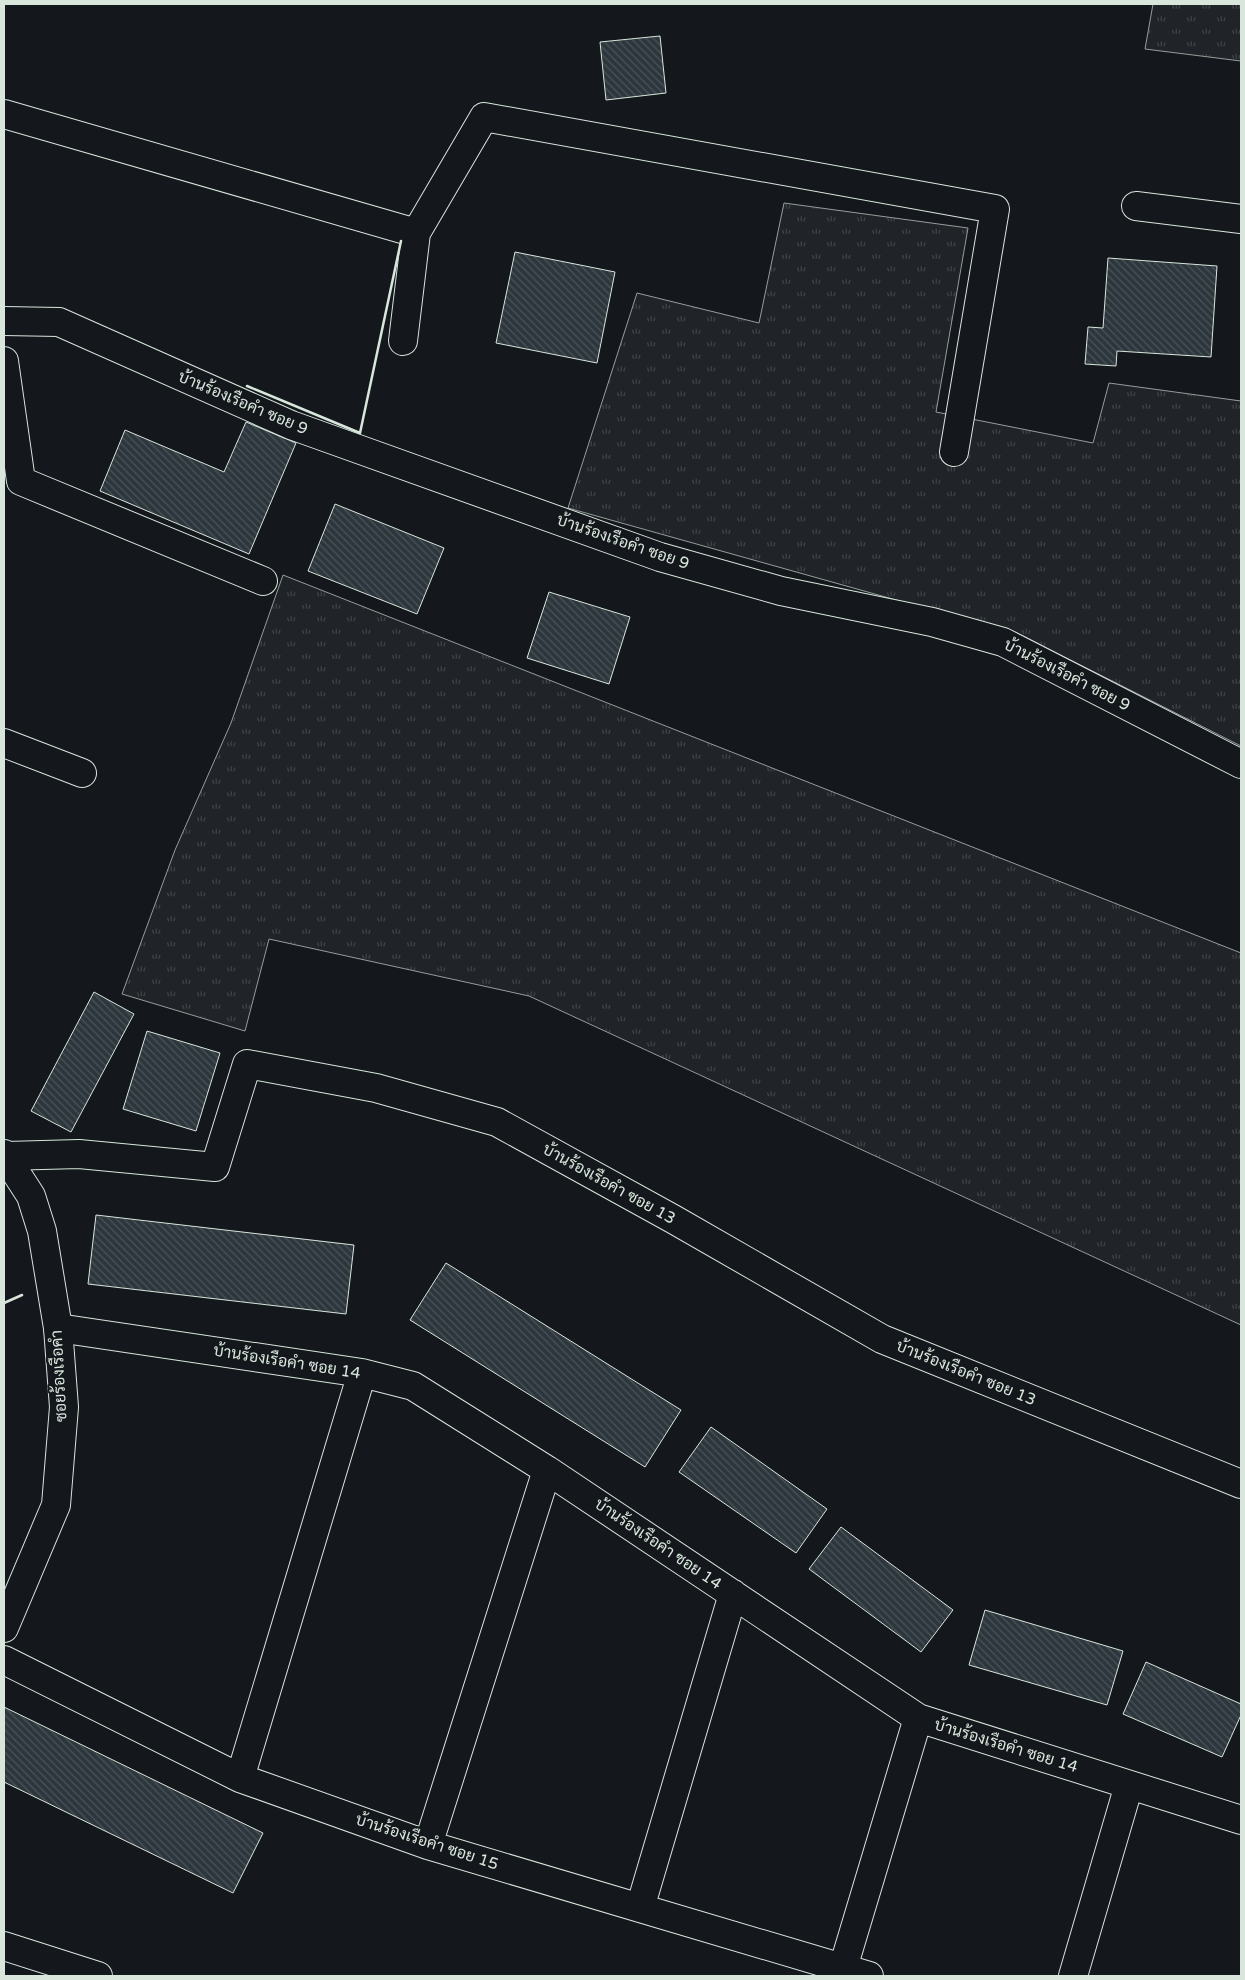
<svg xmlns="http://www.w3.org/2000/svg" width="1245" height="1980" font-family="'Varela Round',Sarabun,sans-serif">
	<defs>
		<pattern id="grass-tufts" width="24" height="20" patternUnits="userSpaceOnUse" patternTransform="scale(1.25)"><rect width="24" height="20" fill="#202428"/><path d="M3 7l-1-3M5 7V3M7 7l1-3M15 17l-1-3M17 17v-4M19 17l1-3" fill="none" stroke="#404447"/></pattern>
		<pattern id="building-back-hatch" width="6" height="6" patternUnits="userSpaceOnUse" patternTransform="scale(1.25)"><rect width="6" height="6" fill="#2c363c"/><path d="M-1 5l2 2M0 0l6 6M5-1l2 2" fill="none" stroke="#4a5358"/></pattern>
	</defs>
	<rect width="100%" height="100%" fill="#14181c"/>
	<path fill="url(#grass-tufts)" stroke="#939e99" d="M1153 4H1241V61L1145 49Z
		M784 203 968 228 936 412 1093 443 1109 383 1241 401V746L1021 635 568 508 637 293 759 323Z
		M283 575 1241 953V1325L529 996 269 939 245 1031 122 994 175 850 231 723Z"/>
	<path fill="url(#building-back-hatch)" stroke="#d8e6dc" d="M660 36 666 93 606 100 600 42Z
		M515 252 615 272 597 363 496 343Z
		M1108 258 1217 266 1211 357 1117 351 1116 366 1085 364 1088 327 1103 328Z
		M246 422 296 443 249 554 100 491 125 430 224 472Z
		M335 504 444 548 417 614 308 571Z
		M549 592 630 617 609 684 527 658Z
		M94 992 134 1014 71 1132 31 1111Z
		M147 1031 220 1053 196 1131 123 1109Z
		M96 1215 354 1245 346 1314 88 1284Z
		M446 1263 681 1410 645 1467 410 1320Z
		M711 1427 827 1509 796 1553 679 1472Z
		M841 1527 953 1610 921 1652 809 1569Z
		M985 1610 1123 1651 1107 1705 969 1665Z
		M1146 1662 1241 1704V1715L1222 1757 1123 1714Z
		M4 1707 263 1833 233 1893 4 1782Z"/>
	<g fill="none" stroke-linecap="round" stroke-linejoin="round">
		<g stroke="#d8e6dc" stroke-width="30">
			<path id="street" d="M4 114 416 233
				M1136 206 1241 219
				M4 321 59 322 291 425 660 557 781 591 932 622 1003 642 1241 764
				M403 341 416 233 484 117 995 209 954 452
				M4 361 21 481 263 581
				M4 743 82 773
				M6 1156 79 1154 215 1167 247 1064 376 1088 497 1122 673 1219 882 1339 1241 1484
				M58 1328 362 1373 413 1386 547 1470 918 1718 1241 1820
				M4 1660 240 1778 428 1845 869 1976
				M240 1778 362 1373
				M428 1845 547 1470
				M640 1908 733 1594
				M4 1946 98 1976
				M843 1968 918 1718
				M1073 1976 1129 1785"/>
		</g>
		<g stroke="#d8e6dc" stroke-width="30">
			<path id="secondary" d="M4 1154 31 1196 42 1231 58 1328 64 1407 56 1505 4 1628"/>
		</g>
		<use href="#street" stroke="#14181c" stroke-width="28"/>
		<use href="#secondary" stroke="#14181c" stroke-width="28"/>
		<path stroke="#d8e6dc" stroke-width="2.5" d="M247 386 360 433 401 241
			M4 1303 22 1295"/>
	</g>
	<g text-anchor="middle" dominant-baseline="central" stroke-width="4" stroke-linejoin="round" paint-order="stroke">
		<g font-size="16" fill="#d8e6dc" stroke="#14181c">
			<text transform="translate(243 403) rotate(23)">บ้านร้องเรือคำ ซอย 9</text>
			<text transform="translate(623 542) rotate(19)">บ้านร้องเรือคำ ซอย 9</text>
			<text transform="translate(1067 675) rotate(27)">บ้านร้องเรือคำ ซอย 9</text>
			<text transform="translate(609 1184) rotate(29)">บ้านร้องเรือคำ ซอย 13</text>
			<text transform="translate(287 1362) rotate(9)">บ้านร้องเรือคำ ซอย 14</text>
			<text transform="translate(966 1373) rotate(22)">บ้านร้องเรือคำ ซอย 13</text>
			<text transform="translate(59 1376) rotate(-93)">ซอยร้องเรือคำ</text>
			<text transform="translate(658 1544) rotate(34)">บ้านร้องเรือคำ ซอย 14</text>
			<text transform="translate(1006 1746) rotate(17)">บ้านร้องเรือคำ ซอย 14</text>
			<text transform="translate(427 1842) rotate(18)">บ้านร้องเรือคำ ซอย 15</text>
		</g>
	</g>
	<rect width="1245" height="1980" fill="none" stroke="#d8e6dc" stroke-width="10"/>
</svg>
